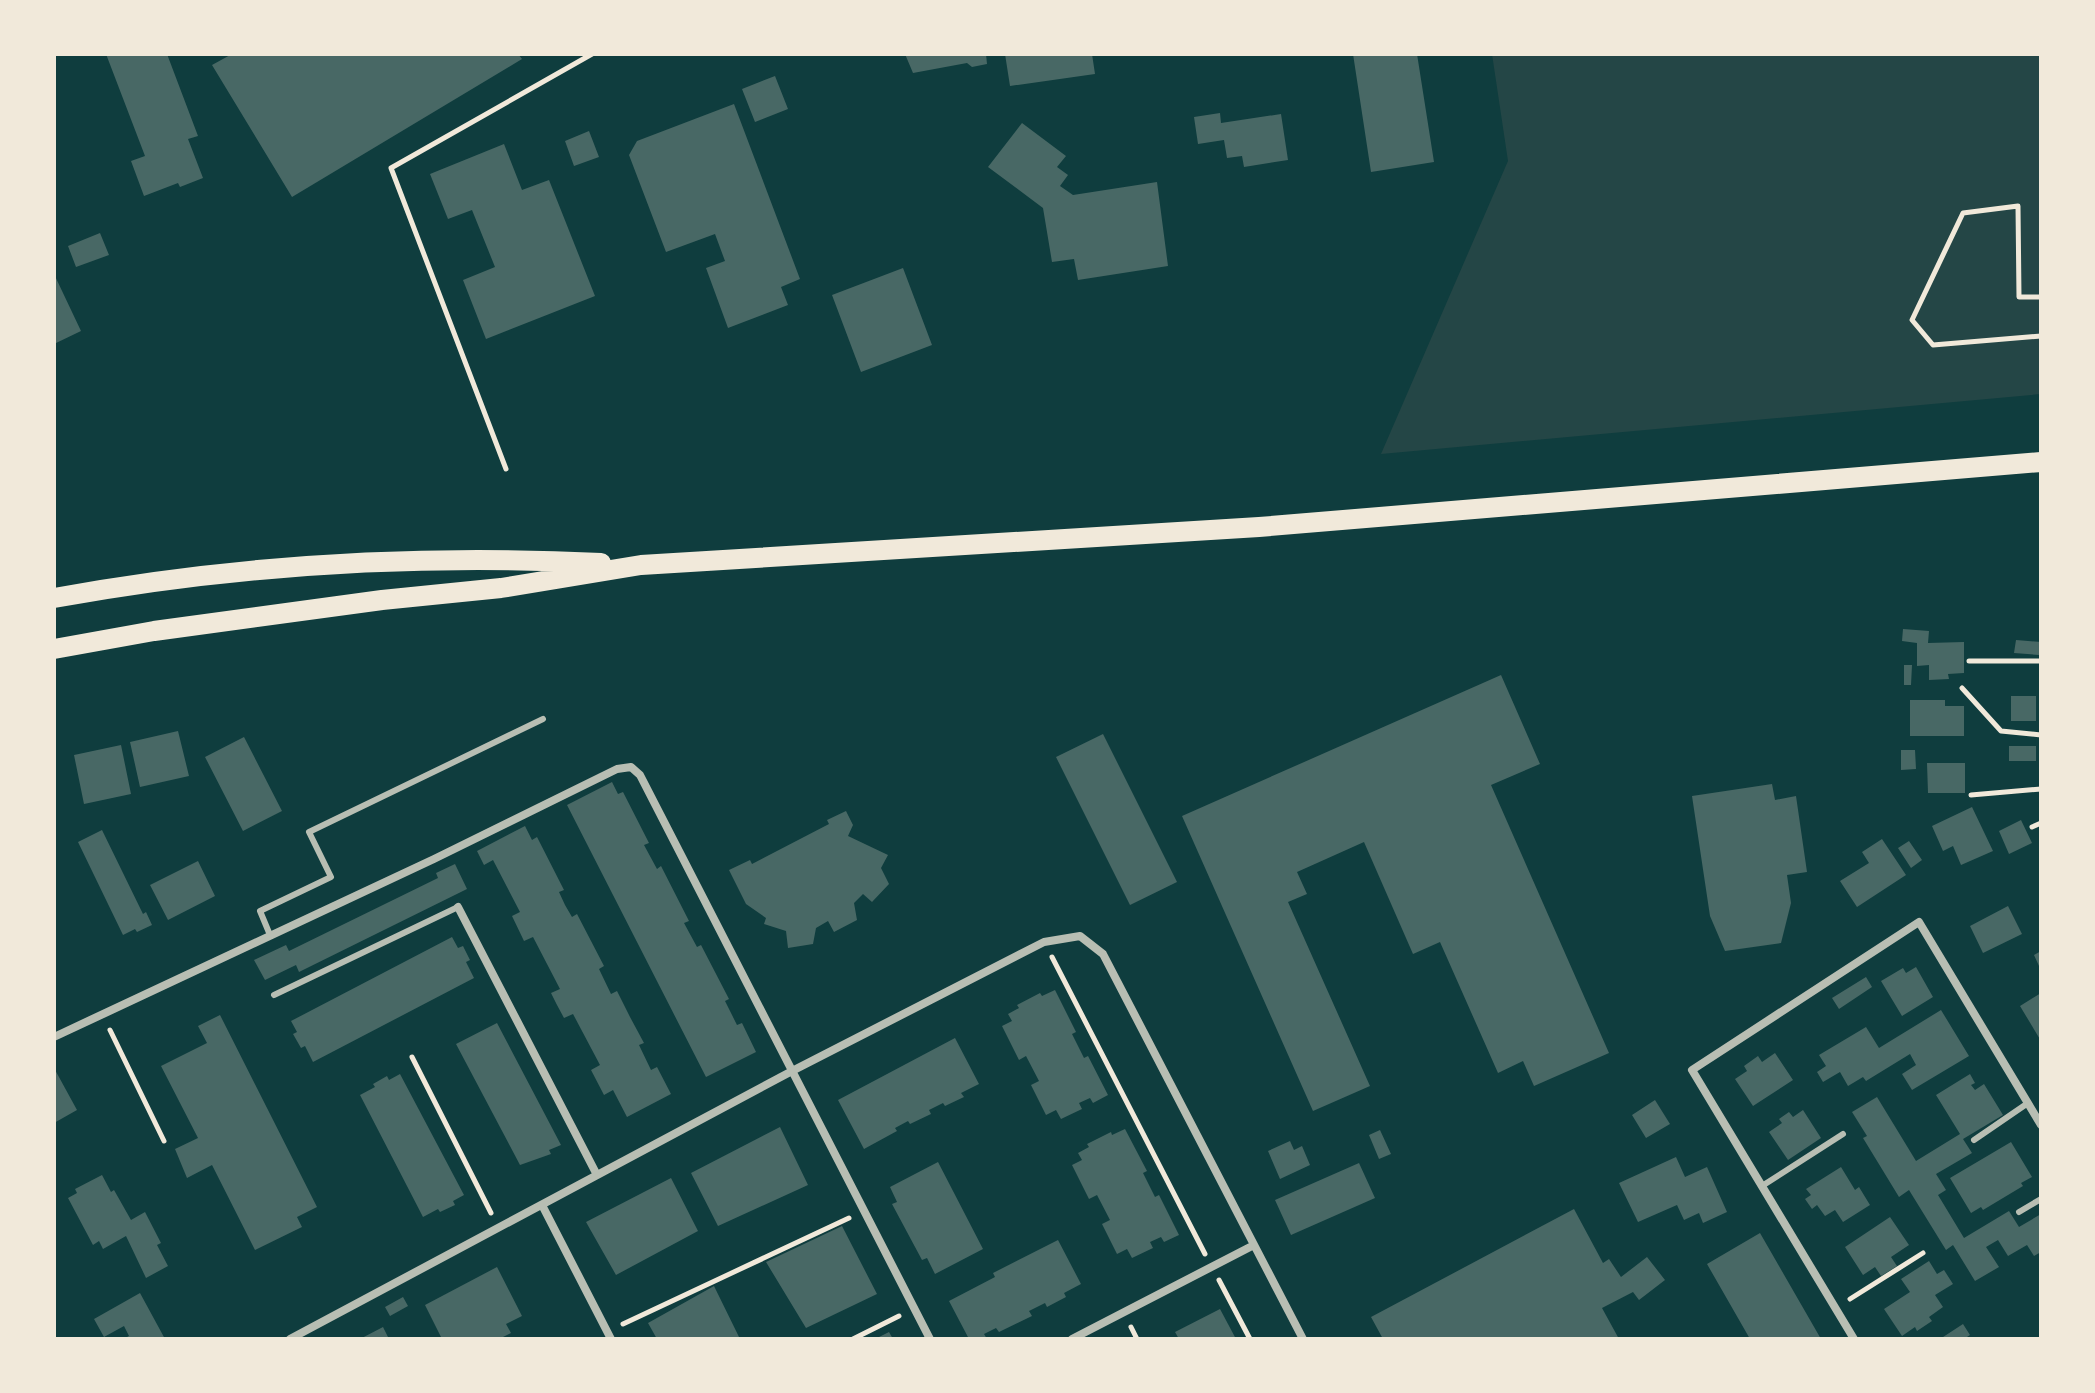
<svg xmlns="http://www.w3.org/2000/svg" width="2095" height="1393" font-family="'Playfair Display',serif">
	<rect width="100%" height="100%" fill="#0f3d3e"/>
	<path fill="#244646" d="M1492 54H2041V394L1381 454 1508 161Z"/>
	<path fill="#486865" d="M106 54H167L198 136 188 139 203 178 180 187 178 183 144 196 131 161 145 156Z
		M232 54H518L522 59 292 197 212 65Z
		M905 54H986L987 64 972 67 967 63 913 73Z
		M1005 54H1092L1095 74 1010 86Z
		M1353 54H1417L1434 162 1371 172Z
		M775 76 788 109 755 122 742 89Z
		M734 104 800 279 781 287 788 305 728 328 706 268 725 261 715 234 666 252 629 155 637 141Z
		M1220 113 1221 123 1281 114 1288 160 1244 167 1242 156 1227 158 1224 140 1198 144 1194 117Z
		M1022 123 1066 156 1057 167 1068 175 1060 186 1073 195 1157 182 1168 266 1078 280 1074 259 1052 262 1043 208 988 167Z
		M589 131 599 157 574 166 565 141Z
		M504 144 522 190 549 180 595 296 486 339 463 280 495 267 472 210 448 219 430 174Z
		M100 233 109 255 76 267 68 246Z
		M903 268 932 345 861 372 832 295Z
		M54 274 81 331 54 344Z
		M1903 629 1929 631 1928 643 1964 642V673L1948 674 1949 679 1929 680V665L1917 666V643L1902 641Z
		M2016 640 2041 642 2039 655 2014 653Z
		M1904 665H1912L1911 685H1904Z
		M1501 675 1540 764 1491 785 1609 1053 1534 1086 1523 1061 1498 1073 1440 942 1413 954 1364 842 1297 872 1307 894 1288 902 1370 1086 1313 1111 1182 816Z
		M2011 696H2036V721H2011Z
		M1910 700H1945V706H1964V736H1910Z
		M178 731 189 776 140 787 130 742Z
		M1103 734 1177 882 1130 905 1056 757Z
		M244 737 282 811 243 831 205 757Z
		M121 745 131 794 84 804 74 755Z
		M2009 746H2036V761H2009Z
		M1901 750H1915L1916 769 1901 770Z
		M1927 763H1965V793H1928Z
		M612 782 618 794 623 792 649 843 644 845 657 869 661 866 689 921 684 923 697 947 701 945 729 999 725 1001 737 1025 742 1023 756 1052 706 1077 567 805Z
		M1772 784 1775 800 1796 796 1807 872 1787 875 1791 903 1781 943 1725 951 1710 916 1692 796Z
		M1972 807 1993 851 1961 865 1953 846 1943 851 1932 826Z
		M846 811 853 825 848 836 888 855 881 868 889 884 872 902 863 894 854 903 857 920 834 932 828 921 816 928 813 944 788 948 786 931 764 924 766 918 746 904 729 870 750 860 752 864 829 824 827 820Z
		M2021 820 2032 843 2009 854 1999 831Z
		M525 826 532 840 537 837 564 890 559 892 565 905 572 917 577 914 604 966 599 969 611 994 617 991 630 1017 644 1043 639 1045 651 1070 657 1067 671 1094 627 1117 613 1090 604 1095 591 1070 600 1065 573 1014 564 1018 557 1005 551 993 560 989 533 937 524 941 512 916 520 912 493 860 484 865 477 851Z
		M102 830 143 914 146 912 152 925 137 932 135 929 123 935 78 842Z
		M1882 839 1906 875 1857 907 1840 881 1869 863 1862 852Z
		M1909 841 1922 860 1911 868 1898 848Z
		M198 861 215 896 168 920 150 885Z
		M455 864 467 889 299 972 296 965 265 980 254 960 286 945 289 951 438 878 436 873Z
		M2008 906 2022 934 1983 953 1970 926Z
		M452 937 458 948 463 946 470 960 466 962 474 978 313 1062 305 1046 301 1048 293 1034 297 1032 291 1021Z
		M2041 951V965L2039 966 2034 955Z
		M1916 967 1933 997 1902 1016 1881 981 1903 968 1906 973Z
		M1866 977 1872 987 1839 1009 1832 998Z
		M1055 990 1076 1032 1072 1034 1084 1058 1088 1056 1108 1095 1093 1103 1090 1098 1079 1103 1082 1109 1061 1119 1056 1110 1046 1115 1031 1085 1039 1081 1026 1056 1019 1060 1002 1026 1012 1021 1008 1014 1019 1008 1017 1005 1040 993 1042 996Z
		M2041 993V1041L2020 1006Z
		M1941 1010 1969 1056 1912 1090 1902 1074 1916 1065 1910 1054 1866 1081 1863 1077 1848 1086 1840 1072 1823 1082 1817 1072 1826 1066 1819 1055 1866 1027 1879 1048Z
		M220 1015 317 1207 297 1217 302 1227 255 1250 212 1165 187 1178 175 1149 198 1138 161 1066 207 1043 198 1026Z
		M497 1023 561 1145 549 1150 551 1154 520 1165 456 1044Z
		M955 1038 979 1084 961 1093 964 1097 945 1106 943 1103 929 1110 931 1114 910 1124 908 1121 895 1128 897 1131 864 1149 838 1100Z
		M1775 1053 1793 1080 1753 1106 1735 1079 1747 1071 1744 1066 1758 1056 1762 1062Z
		M54 1068 77 1110 54 1123Z
		M400 1074 464 1195 453 1201 455 1205 440 1212 438 1209 423 1217 360 1095 375 1087 373 1084 387 1076 389 1080Z
		M1970 1074 1975 1083 1971 1085 1975 1090 1984 1084 2003 1115 1963 1139 1972 1153 1936 1174 1946 1190 1938 1195 1964 1238 2009 1211 2019 1227 2041 1214V1252L2034 1256 2027 1245 2008 1256 1998 1240 1986 1247 1999 1267 1975 1281 1953 1245 1946 1250 1909 1190 1899 1197 1863 1138 1867 1136 1852 1112 1877 1097 1916 1161 1960 1134 1936 1095Z
		M1655 1100 1670 1124 1646 1138 1632 1115Z
		M1803 1110 1821 1138 1788 1160 1769 1132 1782 1123 1779 1119 1789 1112 1793 1117Z
		M780 1127 808 1185 718 1226 691 1173Z
		M1125 1129 1147 1171 1143 1173 1155 1197 1159 1195 1179 1235 1164 1242 1161 1237 1150 1242 1153 1248 1132 1258 1127 1249 1117 1254 1102 1224 1110 1220 1097 1195 1089 1199 1072 1165 1082 1160 1078 1153 1089 1147 1087 1144 1111 1132 1112 1135Z
		M1380 1130 1391 1154 1379 1159 1369 1135Z
		M1290 1141 1294 1150 1302 1146 1310 1165 1280 1179 1268 1151Z
		M2011 1142 2032 1177 2021 1183 2023 1186 1983 1210 1981 1207 1971 1213 1950 1178Z
		M1676 1157 1685 1177 1707 1167 1727 1212 1703 1223 1699 1213 1684 1220 1677 1205 1638 1222 1619 1183Z
		M938 1162 983 1249 935 1274 927 1258 922 1260 892 1204 897 1202 890 1187Z
		M1359 1163 1375 1198 1291 1235 1275 1200Z
		M1841 1167 1855 1190 1859 1187 1870 1205 1843 1222 1835 1210 1825 1216 1817 1205 1812 1209 1805 1199 1811 1195 1806 1189Z
		M102 1175 111 1192 114 1190 131 1220 145 1212 161 1243 157 1245 168 1266 146 1278 126 1236 103 1249 99 1241 93 1245 68 1198 77 1193 75 1189Z
		M671 1178 698 1231 616 1275 586 1222Z
		M1574 1209 1603 1263 1609 1259 1621 1277 1647 1257 1665 1280 1639 1300 1633 1292 1602 1308 1619 1339H1383L1371 1317Z
		M1890 1217 1909 1245 1891 1257 1897 1266 1881 1276 1875 1267 1863 1275 1845 1247Z
		M842 1226 877 1294 806 1328 766 1262Z
		M1760 1233 1821 1339H1750L1707 1264Z
		M1058 1240 1081 1284 1064 1293 1066 1297 1047 1307 1045 1303 1029 1311 1032 1316 999 1332 996 1328 984 1334 987 1339H969L949 1301 995 1277 993 1273Z
		M1929 1261 1937 1274 1944 1270 1953 1284 1935 1295 1943 1307 1929 1317 1932 1321 1917 1331 1915 1327 1902 1336 1884 1309 1910 1292 1901 1279Z
		M497 1267 522 1316 506 1324 511 1333 499 1339H442L425 1305Z
		M714 1286 740 1339H657L648 1323Z
		M140 1293 165 1339H123L129 1336 124 1326 104 1337 94 1319Z
		M403 1297 408 1306 390 1316 385 1307Z
		M1220 1309 1236 1339H1179L1175 1332Z
		M1963 1324 1970 1335 1964 1339H1940Z
		M383 1327 389 1339H360Z
		M889 1332 893 1339H875Z"/>
	<g fill="none" stroke-linecap="round" stroke-linejoin="round">
		<path stroke="#f1e9da" stroke-width="5" d="M2041 297H2019L2018 206 1963 213 1912 320 1933 345 2041 336
			M506 469 391 168 592 54
			M1969 661H2041
			M1962 688 2001 731 2041 735
			M1971 795 2041 789
			M2032 827 2041 823
			M1052 957 1205 1254
			M110 1030 164 1141
			M412 1057 491 1213
			M1219 1280 1250 1339
			M1850 1299 1923 1253
			M623 1324 849 1218
			M1131 1327 1137 1339
			M853 1339 899 1316"/>
		<path stroke="#b8beb3" stroke-width="6" d="M270 935 260 911 331 877 309 832 543 719
			M274 995 458 907
			M1974 1140 2028 1103
			M1762 1186 1843 1134
			M2019 1212 2041 1199"/>
		<path stroke="#b8beb3" stroke-width="8" d="M458 907 597 1175
			M54 1037 434 859 617 769 631 767 640 775 930 1339
			M542 1205 611 1339
			M290 1339 794 1070 1044 942 1080 936 1103 954 1303 1339
			M1072 1339 1254 1245
			M1854 1339 1692 1070 1919 922 2041 1125"/>
		<path stroke="#f1e9da" stroke-width="20" d="M54 598C234 565 418 554 601 563
			M54 649 154 631 382 600 501 588 641 565 1259 527 2041 462"/>
	</g>
	<rect width="2095" height="1393" fill="none" stroke="#f1e9da" stroke-width="112"/>
</svg>
